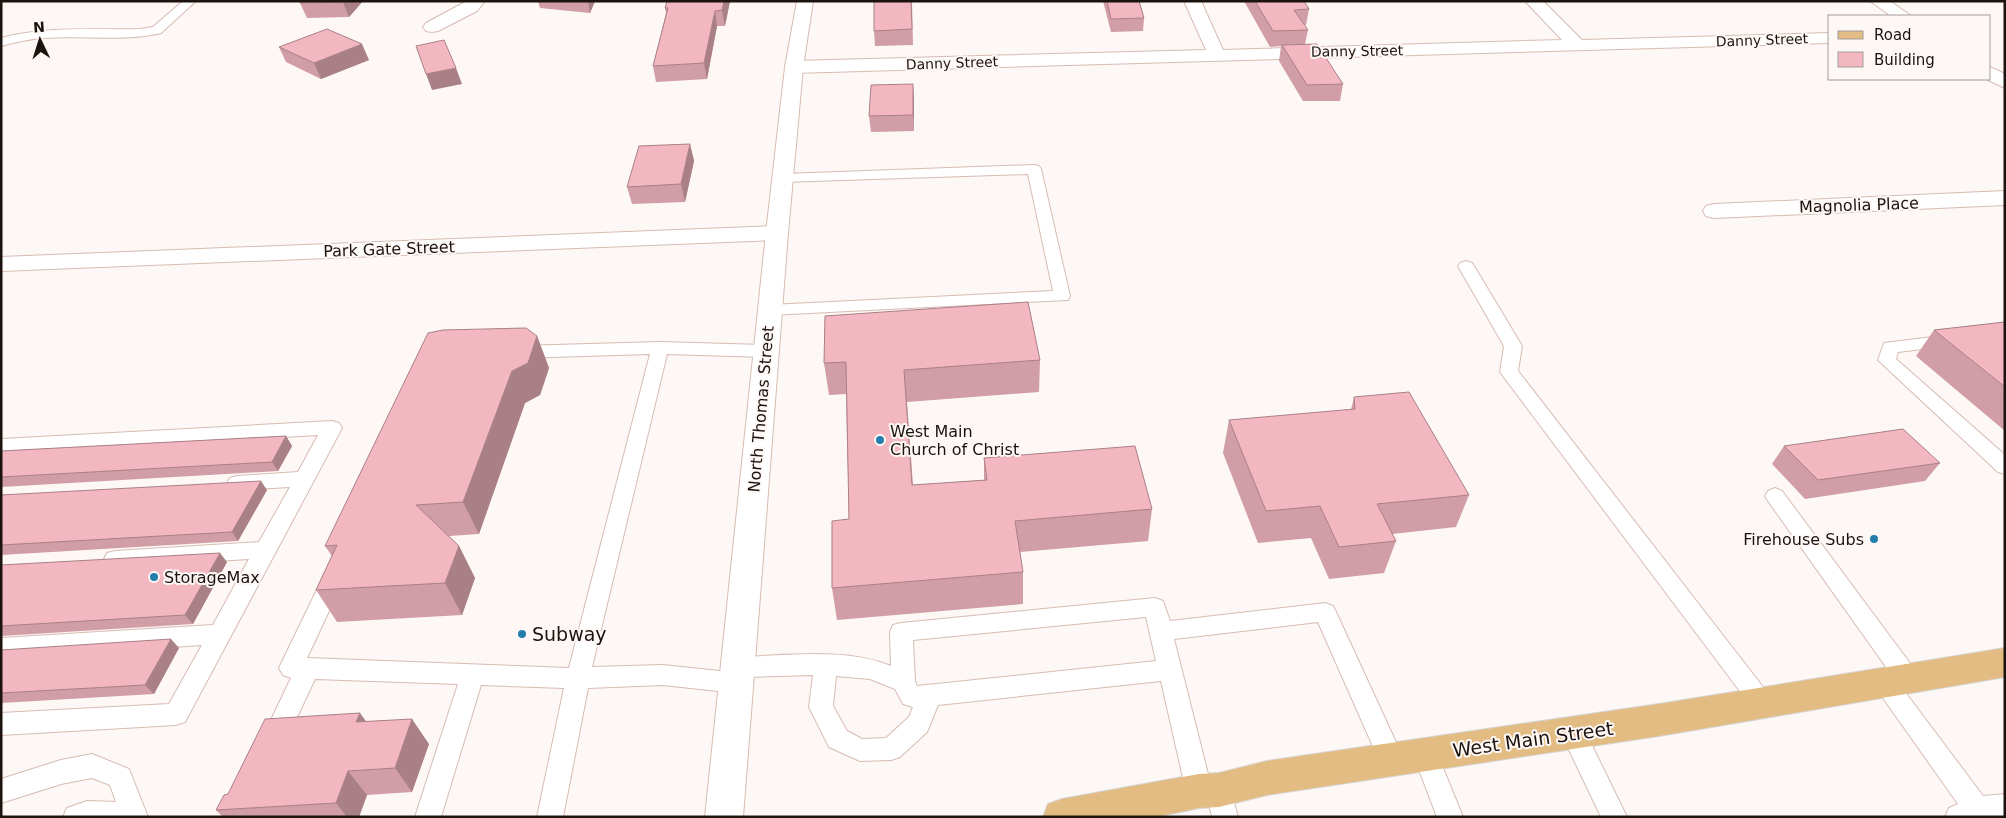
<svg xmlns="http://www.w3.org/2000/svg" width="2006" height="818" font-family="'DejaVu Sans',sans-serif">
	<rect width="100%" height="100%" fill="#fdf7f5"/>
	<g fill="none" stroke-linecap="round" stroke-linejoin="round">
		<g stroke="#d7bcb2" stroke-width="2">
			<path id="service" d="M183 1H196L161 33C123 42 83 35 44 38 29 39 15 42 1 46V38C46 26 94 30 140 29L153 27Z
				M1034 165 1039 166 1041 169 1070 296 1068 300 770 315 764 314 762 310 764 306 770 305 1053 291 1028 174 783 182 778 181 776 178 778 175 783 174Z
				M1466 261 1472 263 1474 266 1522 346 1518 371 1770 696 1774 703 1770 710 1762 713 1754 710 1503 376 1500 372 1504 346 1458 266 1460 263Z
				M1949 335 1955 337 1958 341 1955 345 1898 352 1896 359 2005 455V474L1998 472 1878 360 1884 343Z
				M660 342 767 345 773 347 776 351 773 355 767 357 667 354 592 667 663 665 729 672 726 667 730 660 738 657C787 656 845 647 891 666L890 632 893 625 901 623 1155 598 1163 601 1170 621 1325 603 1333 606 1336 612 1400 751 1404 759 1400 767 1391 770 1382 767 1318 622 1174 639 1210 782 1219 778 1228 782 1238 817H1212L1208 799 1199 803 1190 799 1186 791 1161 681 938 705 927 732 900 757 891 760 860 761 829 747 809 707 813 675 745 677 748 683 744 690 736 693 663 685 588 688 563 817H537L564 688 481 685 441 817H415L458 684 315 679 282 749 273 752 264 749 261 741 291 678 283 675 279 668 325 573 333 570 341 573 344 579 307 658 569 668 650 354 519 358 513 356 510 352 513 348 519 346ZM1146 617 1156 661 917 686 915 681 913 640ZM836 676 870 679 895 689 903 704 913 707 909 717 886 738 862 739 847 731 833 706Z
				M332 421 339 423 342 428 185 722 176 725 1 735V713L169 704 202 645 1 658V638L213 625 249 559 115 567 107 565 104 559 107 553 115 551 259 542 290 487 237 490 230 488 227 483 230 478 237 476 298 472 318 435 1 453V439Z
				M1775 488 1782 491 1915 670 1919 677 1915 684 1907 687 1899 684 1983 796 2005 794V817H1945L1949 808 1958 804 1871 681 1875 674 1883 671 1891 674 1768 501 1765 496 1768 491Z
				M1573 722 1582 725 1627 817H1601L1561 733 1564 725Z
				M1425 743 1434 746 1463 817H1437L1413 754 1416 746Z
				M92 754 129 769 148 817H63L67 808 87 801 116 802 110 785 92 778 61 784 1 803V779L61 760Z"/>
		</g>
		<g stroke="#d7bcb2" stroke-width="2">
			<path id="minor" d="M467 1H485L477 11 438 31 432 32 426 31 423 27 426 23Z
				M1184 1H1201L1223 50 1562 40 1525 1H1543L1582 40 1830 33V43L794 73 787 71 785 67 787 63 794 61 1206 50Z
				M1870 1H1890L1911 16H1891Z
				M1990 67 2005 74V88L1986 79H1990Z
				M2005 191V205L1714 218 1706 216 1703 211 1706 206 1714 204Z
				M777 226 785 228 788 233 785 238 777 240 1 271V257Z"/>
		</g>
		<g stroke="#d7bcb2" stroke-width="2">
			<path id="tertiary" d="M797 1H813L803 67 788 233 743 817H705L766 233 785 67Z"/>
		</g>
		<g stroke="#d6d5d4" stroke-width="2">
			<path id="primary" d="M2005 648V677L1659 736 1267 795 1219 807 1199 808 1156 817H1043L1048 804 1062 799 1199 774 1219 773 1267 761 1659 704Z"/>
		</g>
		<use href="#service" fill="#fff" fill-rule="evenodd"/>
		<use href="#minor" fill="#fff" fill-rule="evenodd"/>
		<use href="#tertiary" fill="#fff" fill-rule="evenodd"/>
		<use href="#primary" fill="#e2bc82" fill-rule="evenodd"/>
	</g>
	<path fill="#d19da6" d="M363 1 349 17 307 18 300 3Z
		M538 1H595L590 13 540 8Z
		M730 1 725 26H717L707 79 656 82 653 66 666 13 665 8Z
		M874 1H912L913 45 875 46 874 31Z
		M1103 1H1139L1144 18 1143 31 1111 32Z
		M1244 1H1304L1309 9 1306 25H1304L1308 30 1305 44 1343 84 1340 101H1303L1279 61 1281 46 1270 47Z
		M279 47 369 60 321 79 286 62Z
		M913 84 914 131 871 132 869 116Z
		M690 144 694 161 685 202 632 204 627 187Z
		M825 316 1040 360 1039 392 907 402 913 485 984 480V458L1152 509 1148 541 1020 552 1023 572V604L837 620 832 588 849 519 846 394 829 395 824 363Z
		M2005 322V431L1916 356 1934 330Z
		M537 336 549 368 540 395 525 403 479 534 449 536 459 546 475 578 462 615 337 622 316 590 332 556 325 546Z
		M1354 397 1469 495 1456 527 1392 534 1396 541 1384 573 1329 579 1311 538 1258 543 1223 453 1229 420 1351 410Z
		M286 436 292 446 278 471 1 487V451Z
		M1784 446 1940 463 1925 481 1805 499 1772 464Z
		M267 490 238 541 1 555V495Z
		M227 562 193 624 1 636V565Z
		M179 648 154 694 1 703V650Z
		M366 722 429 744 412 792 367 795 359 817H223L216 810 228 794Z"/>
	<path fill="#aa8087" d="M343 1H363L349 17 343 2Z
		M588 1H595L590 13Z
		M724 1H730L725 26 722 10Z
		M715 11 717 26 707 79 704 63Z
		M362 44 369 60 321 79 314 63Z
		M456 68 462 84 432 90 426 74Z
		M913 84 914 100V131L913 115Z
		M690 144 694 161 685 202 681 184Z
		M537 336 549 368 540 395 525 403 479 534 463 502 512 371Z
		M286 436 292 446 278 471 272 462Z
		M261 481 267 490 238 541 232 532Z
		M459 546 475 578 462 615 445 583Z
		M220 553 227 562 193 624 185 615Z
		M171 639 179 648 154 694 145 685Z
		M360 713 378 738 356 722Z
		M412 719 429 744 412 792 395 768Z
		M348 771 367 795 359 817H347L336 803Z"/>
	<path fill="#f3b7c1" stroke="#aa8087" d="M302 1H343V2L300 3Z
		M667 1H724L722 10 715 11 704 63 653 66 668 8H665Z
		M874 1H911L912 29 874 31Z
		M1107 1H1139L1144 18 1111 19Z
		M1255 1H1304L1309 9 1294 10 1308 30 1273 31Z
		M327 29 362 44 314 63 279 47Z
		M444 40 456 68 426 74 416 46Z
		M1317 44 1343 84 1307 85 1282 45Z
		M913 84V115L869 116 871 85Z
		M690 144 681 184 627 187 639 146Z
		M1028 302 1040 360 904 370 912 485 987 480 984 458 1135 446 1152 509 1015 521 1023 572 832 588V521L849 519 846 362 824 363 825 316Z
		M2005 322V387L1934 330Z
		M526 328 537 336 528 363 512 371 463 502 416 505 459 546 445 583 316 590 337 545 325 546 428 333 443 330Z
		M1409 392 1469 495 1377 504 1396 541 1339 547 1320 506 1266 511 1229 420 1355 409 1354 397Z
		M1903 429 1940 463 1818 480 1784 446Z
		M286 436 272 462 1 477V451Z
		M261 481 232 532 1 545V495Z
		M220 553 185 615 1 626V565Z
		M171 639 145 685 1 693V650Z
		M360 713 356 722 412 719 395 768 348 771 336 803 216 810 224 795 228 794 265 719Z"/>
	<g fill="#247eac" stroke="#fdf7f5" stroke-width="2">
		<circle cx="880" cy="440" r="5"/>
		<circle cx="1874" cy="539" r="5"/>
		<circle cx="154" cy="577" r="5"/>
		<circle cx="522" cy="634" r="5"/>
	</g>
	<g text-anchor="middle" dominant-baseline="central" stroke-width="4" stroke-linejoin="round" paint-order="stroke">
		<g font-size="14" fill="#1c130f" stroke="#fdf7f5">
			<text transform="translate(1762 40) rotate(-2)">Danny Street</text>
			<text transform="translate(1357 51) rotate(-1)">Danny Street</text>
			<text transform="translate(952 63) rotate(-2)">Danny Street</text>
		</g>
		<g font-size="16" fill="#1c130f" stroke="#fdf7f5">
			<text transform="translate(1859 205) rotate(-2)">Magnolia Place</text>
			<text transform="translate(389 249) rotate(-2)">Park Gate Street</text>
			<text transform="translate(761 409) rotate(-85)">North Thomas Street</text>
		</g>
		<g font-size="16" fill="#1c130f" stroke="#fdf7f5" text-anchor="start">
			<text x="890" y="431">West Main<tspan x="890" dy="18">Church of Christ</tspan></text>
			<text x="1864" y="539" text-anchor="end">Firehouse Subs</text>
			<text x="164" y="577">StorageMax</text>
		</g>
		<g font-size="19" fill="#1c130f" stroke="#fdf7f5" text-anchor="start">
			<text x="532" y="634">Subway</text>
		</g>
		<g font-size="19" fill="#1c130f" stroke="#fdf7f5">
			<text transform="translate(1533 739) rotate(-8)">West Main Street</text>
		</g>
	</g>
	<rect width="2006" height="818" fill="none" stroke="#1c130f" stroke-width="5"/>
	<rect x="1828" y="15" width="162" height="65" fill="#fdf7f5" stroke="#a39c99"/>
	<rect x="1838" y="31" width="25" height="8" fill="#e2bc82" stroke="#a39c99"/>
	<text x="1874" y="40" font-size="15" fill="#1c130f">Road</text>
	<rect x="1838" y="52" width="25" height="15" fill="#f3b7c1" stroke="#a39c99"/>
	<text x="1874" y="65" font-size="15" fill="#1c130f">Building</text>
	<g transform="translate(40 40) rotate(356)" stroke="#fdf7f5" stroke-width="4" paint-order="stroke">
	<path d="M0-4L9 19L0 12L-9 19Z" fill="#1c130f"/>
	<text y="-8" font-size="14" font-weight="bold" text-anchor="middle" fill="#1c130f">N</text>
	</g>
</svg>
